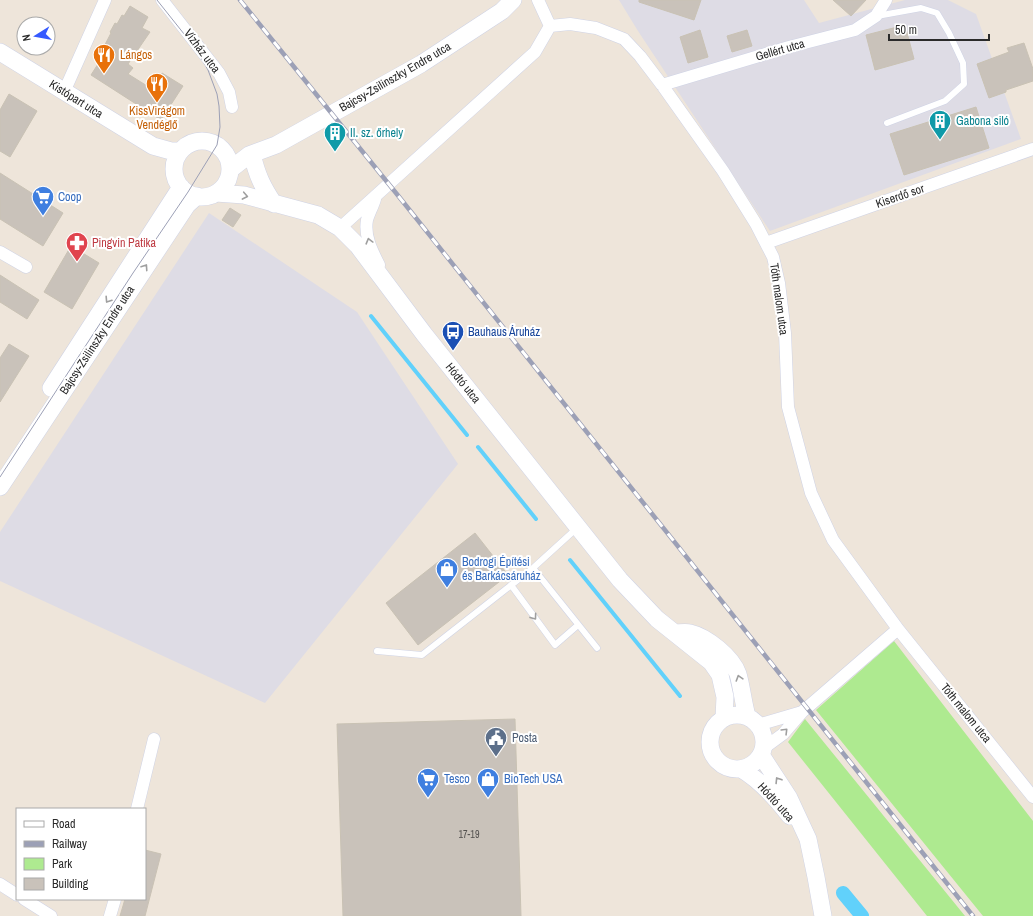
<svg xmlns="http://www.w3.org/2000/svg" width="1033" height="916" font-family="'Archivo Narrow',sans-serif">
	<rect width="100%" height="100%" fill="#eee5da"/>
	<path fill="#dedce5" d="M619 0H804L819 23 905 0H948L976 14 1021 139 770 231 638 31Z
		M209 213 357 312 458 464 265 703 0 581V532Z"/>
	<path fill="#aeea90" d="M894 641 1033 821V916H983L816 710Z
		M805 719 965 916H927L788 742Z"/>
	<g fill="none" stroke-linecap="round" stroke-linejoin="round">
		<path stroke="#61d1fb" stroke-width="4" d="M371 316 467 435
			M478 447 536 519
			M570 560 680 696"/>
		<path stroke="#61d1fb" stroke-width="14" d="M843 893 862 916"/>
	</g>
	<path fill="#c9c2ba" stroke="#c9c2b4" d="M639 0H701L694 20 639 2Z
		M833 0H866L851 16Z
		M130 6 148 17 142 28 150 32 128 64 133 68 128 74 152 89 162 73 183 86 161 120 91 75 98 64 96 62 111 33 110 32 115 23 117 24 122 15 124 16Z
		M905 25 914 59 875 70 866 35Z
		M700 30 708 57 688 63 680 37Z
		M747 30 752 46 732 52 727 36Z
		M1024 43 1033 69V81L1006 90V92L989 98 977 64 1009 52 1007 48Z
		M9 94 37 111 10 157 0 151V110Z
		M976 107 989 148 904 175 890 134Z
		M0 173 63 213 43 246 0 219Z
		M230 208 241 215 233 227 222 220Z
		M71 246 99 263 72 309 44 292Z
		M0 275 39 300 27 319 0 302Z
		M9 344 29 356 0 402V358Z
		M475 533 508 575 418 645 386 603Z
		M515 719 521 916H343L337 724Z
		M145 850 161 854 145 916H120L125 899H145Z"/>
	<g fill="none" stroke-linecap="round" stroke-linejoin="round">
		<g stroke="#cfd3e5" stroke-width="7">
			<path id="lane" d="M877 16 921 8 937 13 949 33 963 63 964 84 945 101 887 123
				M533 568 597 648
				M511 585 555 645 578 625
				M377 651 422 655 533 568 577 528"/>
		</g>
		<g stroke="#cfd3e5" stroke-width="13">
			<path id="street" d="M162 0 219 73 229 92 232 107
				M538 0 550 26
				M550 26 570 24 596 28 624 39 640 56 662 85 723 171 756 224 773 257 779 283 785 333 788 407 811 493 833 540 898 629 1033 797
				M662 85 789 47 855 30 876 16 886 0
				M64 92 105 0
				M375 199C373 206 369 213 367 220 364 236 372 251 379 265
				M340 228 535 52 550 26
				M766 243 1033 149
				M0 252 26 267
				M758 725 802 712
				M764 748 783 734 802 712 898 629
				M137 809 154 739
				M0 884 17 895
				M24 899 51 916
				M110 916 115 899"/>
		</g>
		<g stroke="#cfd3e5" stroke-width="18">
			<path id="secondary" d="M0 52 153 146 171 151H180
				M174 169a28 28 0 1 1 56 0a28 28 0 1 1-56 0Z
				M252 154C257 175 262 186 274 204
				M231 169 249 155 276 145 421 64 502 11 513 0
				M216 193 244 195 318 215 340 228 358 246 424 334 620 580 657 619 711 662 720 675 725 697 724 718
				M51 388 181 187
				M0 487 187 205 197 196
				M675 633C679 633 686 632 690 633 707 637 732 657 738 674 742 688 743 702 747 716
				M710 742a27 27 0 1 1 54 0a27 27 0 1 1-54 0Z
				M761 755 789 798 808 839 816 877 823 916
				M741 769C760 780 776 798 790 816"/>
		</g>
		<use href="#lane" stroke="#fff" stroke-width="6"/>
		<use href="#street" stroke="#fff" stroke-width="12"/>
		<use href="#secondary" stroke="#fff" stroke-width="17"/>
		<path stroke="#9ca0b6" stroke-width="1" d="M0 477 133 273 188 192 217 145 220 127 219 106 217 94 208 70 196 49 157 0"/>
		<g stroke="#9ca0b6" stroke-width="4.5">
			<path id="rail" d="M240 0 396 193 973 916"/>
		</g>
		<use href="#rail" stroke="#fff" stroke-width="3" stroke-dasharray="9" stroke-linecap="butt"/>
	</g>
	<defs><path id="oneway-chevron" d="M-2-3.5L2.5 0L-2 3.5" fill="none" stroke-width="1.6" stroke-linecap="round" stroke-linejoin="round"/></defs>
	<g stroke="#9f9f9f">
		<use href="#oneway-chevron" transform="translate(245 196) rotate(11)"/>
		<use href="#oneway-chevron" transform="translate(369 241) rotate(-105)"/>
		<use href="#oneway-chevron" transform="translate(145 267) rotate(-56)"/>
		<use href="#oneway-chevron" transform="translate(108 300) rotate(123)"/>
		<use href="#oneway-chevron" transform="translate(534 617) rotate(54)"/>
		<use href="#oneway-chevron" transform="translate(739 678) rotate(-107)"/>
		<use href="#oneway-chevron" transform="translate(785 731) rotate(-45)"/>
		<use href="#oneway-chevron" transform="translate(778 780) rotate(-122)"/>
	</g>
	<defs>
		<g id="restaurant-pin" transform="scale(1.15)"><path d="M0 17L-7.5 6A9.5 9.5 0 1 1 7.5 6Z" fill="#e8710a" stroke="#fff"/><path d="M-5-6h1v4h1v-4h1v4h1v-4h1v5L-1.5 .5V6h-2V.5L-5-1ZM5-6V6H3V1.5H1.5Q1.5-4 5-6Z" fill="#fff"/></g>
		<g id="building-pin" transform="scale(1.15)"><path d="M0 17L-7.5 6A9.5 9.5 0 1 1 7.5 6Z" fill="#0f9aa8" stroke="#fff"/><path d="M-4-6H4V6H1V3H-1V6H-4ZM-2.5-4.3h1.7v1.8h-1.7ZM.8-4.3h1.7v1.8H.8ZM-2.5-1h1.7V.8h-1.7ZM.8-1h1.7V.8H.8Z" fill="#fff"/></g>
		<g id="supermarket-pin" transform="scale(1.15)"><path d="M0 17L-7.5 6A9.5 9.5 0 1 1 7.5 6Z" fill="#3f7fe0" stroke="#fff"/><path d="M-6-5.5h2.5l.6 2H6L4.5 2H-2.5L-4.4-4H-6ZM-1.5 3.2a1.3 1.3 0 1 0 .1 0ZM3 3.2a1.3 1.3 0 1 0 .1 0Z" fill="#fff"/></g>
		<g id="pharmacy-pin" transform="scale(1.15)"><path d="M0 17L-7.5 6A9.5 9.5 0 1 1 7.5 6Z" fill="#e0444e" stroke="#fff"/><path d="M-2-6h4v4h4v4h-4v4h-4v-4h-4v-4h4Z" fill="#fff"/></g>
		<g id="bus-pin" transform="scale(1.15)"><path d="M0 17L-7.5 6A9.5 9.5 0 1 1 7.5 6Z" fill="#1a4fb4" stroke="#fff"/><path d="M-5-6H5V4H4V6H2V4H-2V6H-4V4H-5ZM-3.5-4V0h7V-4ZM-3.5 1.2v1.5H-2V1.2ZM2 1.2v1.5H3.5V1.2Z" fill="#fff"/></g>
		<g id="shop-pin" transform="scale(1.15)"><path d="M0 17L-7.5 6A9.5 9.5 0 1 1 7.5 6Z" fill="#3f7fe0" stroke="#fff"/><path d="M-5-2.5h2.3a2.7 3.5 0 0 1 5.4 0H5L5.5 6h-11ZM-1.5-2.5h3a1.5 2.3 0 0 0-3 0Z" fill="#fff"/></g>
		<g id="civic-pin" transform="scale(1.15)"><path d="M0 17L-7.5 6A9.5 9.5 0 1 1 7.5 6Z" fill="#5c6f8a" stroke="#fff"/><path d="M-.6-6.5H3V-4.5H.6V-3L4-1V1h2V6H-6V1h2V-1L-.6-3ZM-1.2 2.5V6h2.4V2.5Z" fill="#fff"/></g>
	</defs>
	<g fill-rule="evenodd">
		<use href="#restaurant-pin" x="104" y="55"/>
		<use href="#restaurant-pin" x="157" y="84"/>
		<use href="#building-pin" x="940" y="121"/>
		<use href="#building-pin" x="335" y="133"/>
		<use href="#supermarket-pin" x="43" y="197"/>
		<use href="#pharmacy-pin" x="77" y="243"/>
		<use href="#bus-pin" x="453" y="332"/>
		<use href="#shop-pin" x="447" y="569"/>
		<use href="#civic-pin" x="496" y="738"/>
		<use href="#supermarket-pin" x="428" y="779"/>
		<use href="#shop-pin" x="488" y="779"/>
	</g>
	<g text-anchor="middle" dominant-baseline="central" stroke-width="4" stroke-linejoin="round" paint-order="stroke">
		<g font-size="10" fill="#52504e">
			<text x="469" y="834">17-19</text>
		</g>
		<g font-size="12" fill="#2a2a2a" stroke="#fff">
			<text transform="translate(780 50) rotate(-16)">Gellért utca</text>
			<text transform="translate(202 51) rotate(53)">Vízház utca</text>
			<text transform="translate(395 77) rotate(-30)">Bajcsy-Zsilinszky Endre utca</text>
			<text transform="translate(76 99) rotate(32)">Kistópart utca</text>
			<text transform="translate(900 196) rotate(-19)">Kiserdő sor</text>
			<text transform="translate(779 299) rotate(82)">Tóth malom utca</text>
			<text transform="translate(97 340) rotate(-57)">Bajcsy-Zsilinszky Endre utca</text>
			<text transform="translate(463 383) rotate(51)">Hódtó utca</text>
			<text transform="translate(966 713) rotate(51)">Tóth malom utca</text>
			<text transform="translate(776 802) rotate(48)">Hódtó utca</text>
		</g>
		<g font-size="12" fill="#c56008" stroke="#fff" text-anchor="start">
			<text x="120" y="55">Lángos</text>
			<text x="157" y="111" text-anchor="middle">KissVirágom<tspan x="157" dy="14">Vendéglő</tspan></text>
		</g>
		<g font-size="12" fill="#0d838f" stroke="#fff" text-anchor="start">
			<text x="956" y="121">Gabona siló</text>
			<text x="350" y="133">II. sz. őrhely</text>
		</g>
		<g font-size="12" fill="#366cbe" stroke="#fff" text-anchor="start">
			<text x="58" y="197">Coop</text>
			<text x="462" y="562">Bodrogi Építési<tspan x="462" dy="14">és Barkácsáruház</tspan></text>
			<text x="444" y="779">Tesco</text>
			<text x="504" y="779">BioTech USA</text>
		</g>
		<g font-size="12" fill="#be3a42" stroke="#fff" text-anchor="start">
			<text x="92" y="243">Pingvin Patika</text>
		</g>
		<g font-size="12" fill="#164399" stroke="#fff" text-anchor="start">
			<text x="468" y="332">Bauhaus Áruház</text>
		</g>
		<g font-size="12" fill="#4e5e75" stroke="#fff" text-anchor="start">
			<text x="512" y="738">Posta</text>
		</g>
	</g>
	<rect x="16" y="808" width="130" height="92" fill="#ffffff" stroke="#aaaaaa"/>
	<rect x="24" y="821" width="20" height="6" fill="#ffffff" stroke="#aaaaaa"/>
	<text x="52" y="828" font-size="12" fill="#2a2a2a">Road</text>
	<rect x="24" y="841" width="20" height="6" fill="#9ca0b6" stroke="#aaaaaa"/>
	<text x="52" y="848" font-size="12" fill="#2a2a2a">Railway</text>
	<rect x="24" y="858" width="20" height="12" fill="#aeea90" stroke="#aaaaaa"/>
	<text x="52" y="868" font-size="12" fill="#2a2a2a">Park</text>
	<rect x="24" y="878" width="20" height="12" fill="#c9c2ba" stroke="#aaaaaa"/>
	<text x="52" y="888" font-size="12" fill="#2a2a2a">Building</text>
	<g transform="translate(36 36) rotate(259)"><circle r="19" fill="#ffffff" stroke="#aaaaaa"/>
	<path d="M0-3L7 15L0 10L-7 15Z" fill="#365aff"/>
	<text y="-6" font-size="11" font-weight="bold" text-anchor="middle" fill="#2a2a2a">N</text>
	</g>
	<path d="M889 34v6h100v-6" fill="none" stroke="#2a2a2a" stroke-width="2"/>
	<text x="895" y="34" font-size="12" fill="#2a2a2a" stroke="#ffffff" stroke-width="3" paint-order="stroke">50 m</text>
</svg>
